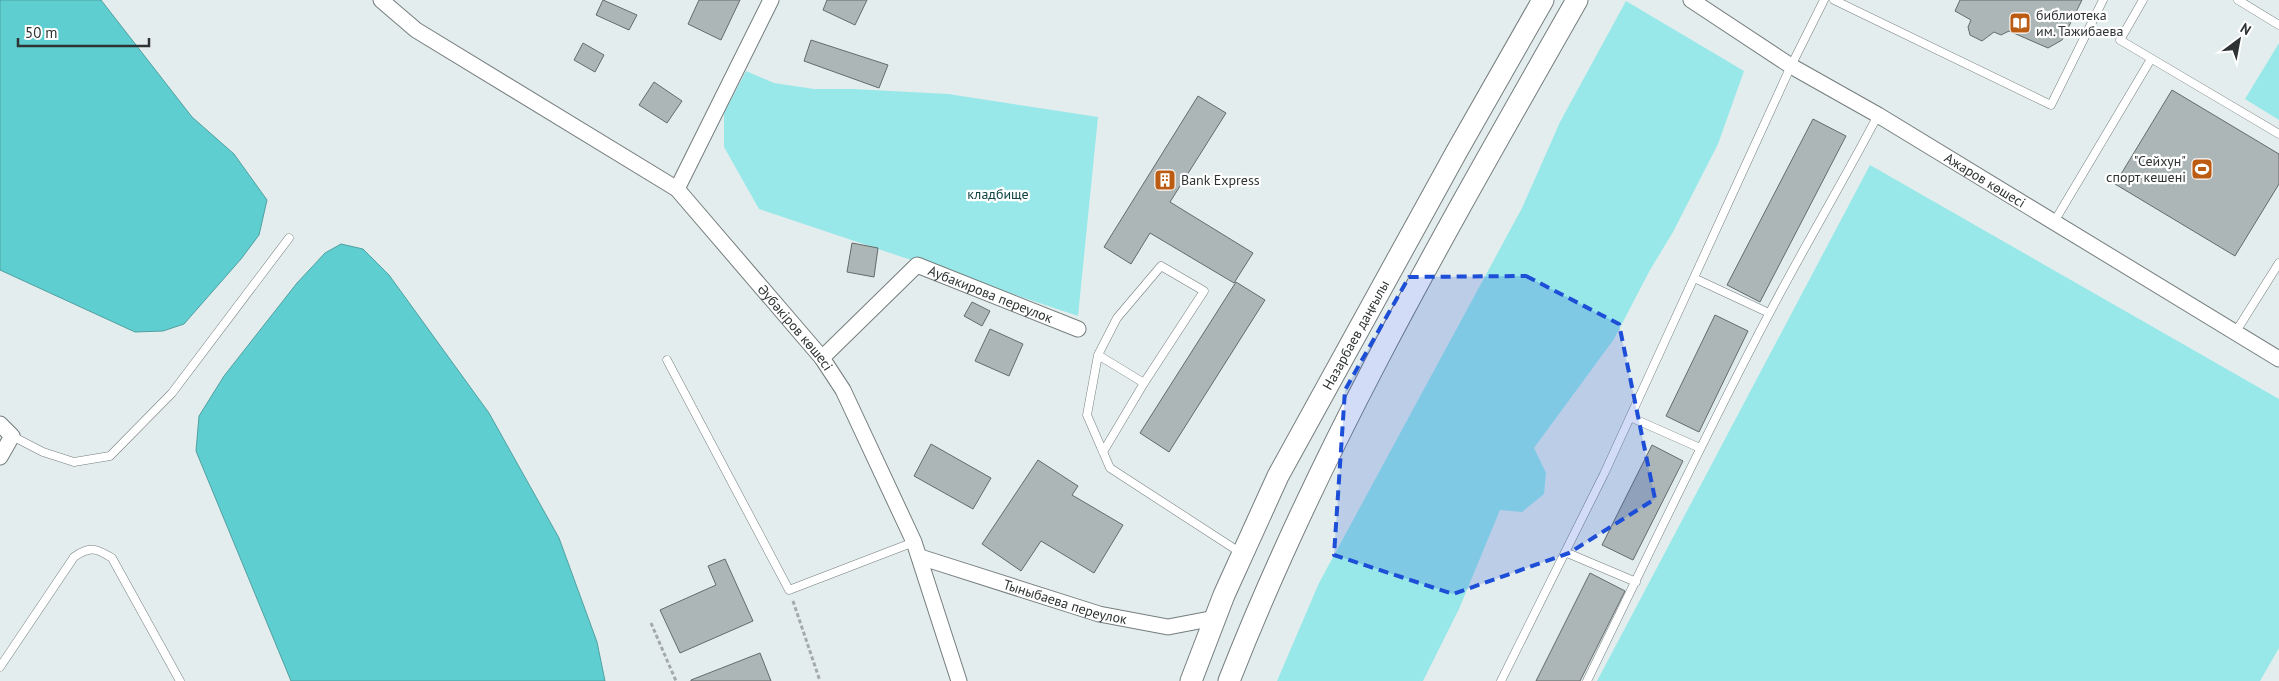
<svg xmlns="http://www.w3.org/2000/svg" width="2279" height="681" font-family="'PT Sans',sans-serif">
	<rect width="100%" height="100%" fill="#e4eded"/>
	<path fill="#98e8e9" d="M1626 1 1744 71 1718 144 1673 232 1650 270 1614 339 1534 448 1546 473 1544 494 1522 512 1500 510 1459 609 1423 681H1277L1319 583 1522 208 1560 122Z
		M2279 43V120L2245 99Z
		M746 71 774 83 814 89H853L948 94 1098 117 1078 316 759 209 724 147V113Z
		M1870 165 2279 399V648L2260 681H1597Z"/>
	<path fill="#5fced0" stroke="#51a0a1" d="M0 0H101L192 117 234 154 267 200 259 235 241 259 184 324 163 331 135 332 0 270Z
		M341 244 363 249 389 275 489 413 559 538 597 642 605 681H291L196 451 199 416 224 376 297 283 325 253Z"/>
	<path fill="#adb6b6" stroke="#636b6b" d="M603 0 637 15 629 30 596 15Z
		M699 0H740L721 40 688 24Z
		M827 0H867L855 25 823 10Z
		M1960 0H2082L2062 40 2048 48 2009 31 2001 35 1994 32 1982 41 1970 35 1968 27 1971 20 1955 11Z
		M811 40 888 65 879 88 804 61Z
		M583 43 604 55 595 72 574 60Z
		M654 82 682 101 667 123 639 105Z
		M2172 90 2279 154V184L2235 256 2115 184Z
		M1198 96 1226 113 1170 202 1253 253 1234 283 1150 233 1131 264 1104 247Z
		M1813 119 1846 136 1760 302 1727 285Z
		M852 243 878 248 874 277 847 272Z
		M1236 282 1265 300 1169 452 1140 433Z
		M972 302 990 311 982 326 964 316Z
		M1715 315 1748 331 1699 432 1666 416Z
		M990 329 1023 344 1009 376 975 361Z
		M931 444 991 478 973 509 914 476Z
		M1652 445 1683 461 1633 560 1602 545Z
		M1038 460 1078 486 1072 495 1123 525 1094 573 1041 541 1021 571 982 544Z
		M725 559 753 621 680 653 660 610 716 585 708 566Z
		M1590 573 1625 591 1580 681H1536Z
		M760 653 771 681H691V680Z"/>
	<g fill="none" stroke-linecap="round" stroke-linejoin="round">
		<g stroke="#757d7d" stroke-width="9">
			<path id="service" d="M1834 0 2051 105 2103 0
				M2143 0 2120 40 2279 134
				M2238 0 2279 25
				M2054 222 2151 59
				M1694 278 1769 313
				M2235 333 2279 263
				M1098 355 1144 383
				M667 360 789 590 914 542
				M1630 417 1700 448
				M12 436 43 452 74 462 110 456 172 393 289 238
				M1103 452 1144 383 1204 291 1161 266 1117 318 1098 355 1087 415 1110 468 1241 553
				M1565 552 1636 582
				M0 667 74 557C90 546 96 548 112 558L180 681
				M1501 681 1604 474 1791 66 1824 0
				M1587 681C1647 558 1705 435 1769 314 1804 247 1843 182 1878 115"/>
		</g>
		<g stroke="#757d7d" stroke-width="17">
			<g id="minor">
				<path id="s1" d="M381 0 416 30 677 189 822 358 843 390 914 542 959 681"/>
				<path id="s2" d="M1691 0 1791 66 1878 115 2279 359"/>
				<path d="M677 189 771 0"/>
				<path id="s3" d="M822 358 917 265 1078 329"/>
				<path d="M0 424 12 436 0 457"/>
				<path id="s4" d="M920 557 1099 614 1168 627 1215 618"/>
			</g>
		</g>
		<g stroke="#757d7d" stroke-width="23">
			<g id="secondary">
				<path id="s5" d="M1191 681 1224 595 1278 476 1457 151 1543 0"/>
				<path d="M1229 681C1322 443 1451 222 1577 0"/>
			</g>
		</g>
		<path stroke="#a3aaaa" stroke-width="3" stroke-dasharray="4 2.5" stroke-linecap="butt" d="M793 601 820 681
			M651 623 676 681"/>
		<use href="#service" stroke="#fff" stroke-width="8"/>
		<use href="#minor" stroke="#fff" stroke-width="15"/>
		<use href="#secondary" stroke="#fff" stroke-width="21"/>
	</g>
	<path fill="#1d4ed8" fill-opacity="0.2" stroke="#1d4ed8" stroke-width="4" stroke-dasharray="10 6" stroke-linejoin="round" d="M1526 276 1619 324 1655 499 1569 553 1453 594 1334 555 1345 390 1409 277Z"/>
	<defs>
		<g id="library-square" transform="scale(1.125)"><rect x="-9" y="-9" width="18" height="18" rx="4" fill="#bb5c12" stroke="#fff"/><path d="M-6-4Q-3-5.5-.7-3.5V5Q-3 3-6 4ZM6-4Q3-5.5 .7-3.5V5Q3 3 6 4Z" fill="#fff"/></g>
		<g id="stadium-square" transform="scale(1.125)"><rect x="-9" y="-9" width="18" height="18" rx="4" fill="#bb5c12" stroke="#fff"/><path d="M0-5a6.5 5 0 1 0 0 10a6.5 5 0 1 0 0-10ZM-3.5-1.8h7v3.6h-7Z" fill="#fff"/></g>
		<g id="building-square" transform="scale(1.125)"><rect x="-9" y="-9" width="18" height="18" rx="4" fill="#bb5c12" stroke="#fff"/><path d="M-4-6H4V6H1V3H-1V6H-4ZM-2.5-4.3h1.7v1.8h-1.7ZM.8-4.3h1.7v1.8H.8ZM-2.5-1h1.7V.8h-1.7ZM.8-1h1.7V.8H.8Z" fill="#fff"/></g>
	</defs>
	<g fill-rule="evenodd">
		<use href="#library-square" x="2020" y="23"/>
		<use href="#stadium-square" x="2202" y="169"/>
		<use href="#building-square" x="1165" y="180"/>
	</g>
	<g text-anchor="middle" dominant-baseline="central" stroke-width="4.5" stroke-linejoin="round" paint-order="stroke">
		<g font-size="14" fill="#2f3333" stroke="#fff" text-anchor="start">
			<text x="2036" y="15">библиотека<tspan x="2036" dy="16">им. Тажибаева</tspan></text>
			<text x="2186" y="161" text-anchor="end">"Сейхун"<tspan x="2186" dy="16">спорт кешені</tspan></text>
			<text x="1181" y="180">Bank Express</text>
		</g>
		<g font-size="14" fill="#2f3333" stroke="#fff">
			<text stroke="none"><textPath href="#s2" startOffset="345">Ажаров көшесі</textPath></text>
			<text stroke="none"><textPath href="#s3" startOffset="212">Аубакирова переулок</textPath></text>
			<text stroke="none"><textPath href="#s1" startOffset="534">Әубәкіров көшесі</textPath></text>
			<text stroke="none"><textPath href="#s5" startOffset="384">Назарбаев даңғылы</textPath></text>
			<text stroke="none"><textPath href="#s4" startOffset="152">Тыныбаева переулок</textPath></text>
		</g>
		<g font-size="14" fill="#0f4344" stroke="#fff">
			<text x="998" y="194">кладбище</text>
		</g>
	</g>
	<g transform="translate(2239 40) rotate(32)" stroke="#ffffff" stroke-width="4" paint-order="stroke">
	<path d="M0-4L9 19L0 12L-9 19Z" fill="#2f3333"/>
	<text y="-8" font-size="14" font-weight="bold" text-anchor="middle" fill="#2f3333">N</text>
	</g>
	<path d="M18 38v8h131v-8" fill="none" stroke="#2f3333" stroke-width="2.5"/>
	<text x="25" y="38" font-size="15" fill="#2f3333" stroke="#ffffff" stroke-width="4" paint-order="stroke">50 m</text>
</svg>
